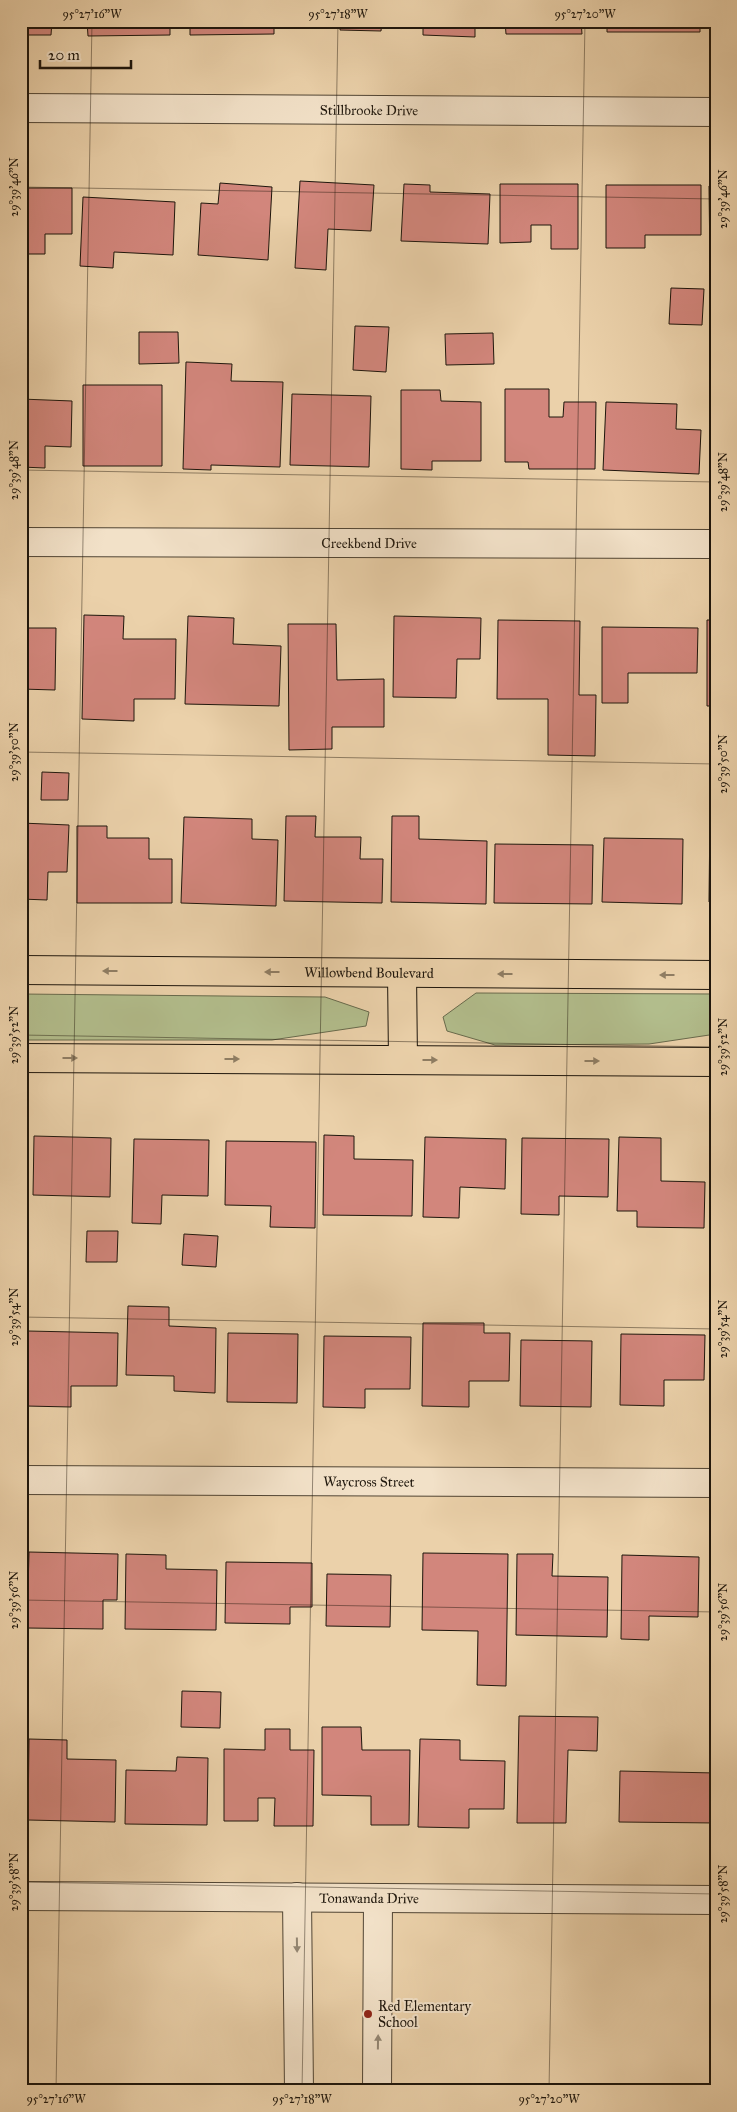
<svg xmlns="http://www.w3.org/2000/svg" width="737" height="2112" font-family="'IM FELL Great Primer',serif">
	<rect width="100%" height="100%" fill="#ebd1aa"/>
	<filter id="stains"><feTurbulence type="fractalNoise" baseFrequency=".004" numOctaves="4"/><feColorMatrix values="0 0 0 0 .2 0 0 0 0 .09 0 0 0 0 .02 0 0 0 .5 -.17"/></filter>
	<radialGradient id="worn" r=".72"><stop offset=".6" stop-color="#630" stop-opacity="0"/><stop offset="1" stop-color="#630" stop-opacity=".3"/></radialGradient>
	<path fill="#b2bd8c" stroke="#686a4c" d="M476 993 716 994V1034L649 1044 495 1045 447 1031 443 1017Z
		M21 994 325 997 369 1012 366 1026 272 1040H21Z"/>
	<path fill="#d2867c" stroke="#1e160c" d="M21 21H52L51 35H21Z
		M87 21H170V35L88 36Z
		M190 21H274V34L190 35Z
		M341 21H382L381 31 340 30Z
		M394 21H475V37L423 35V26L394 25Z
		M505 21H581L582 34H506Z
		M607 21H700V32H607Z
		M300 181 374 185 371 231 328 229 326 270 295 268Z
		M220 183 272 187 268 260 198 255 201 203 218 204Z
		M404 184 430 185V192L490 194 488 244 401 241Z
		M500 184H578V249H551V225H531V242L500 243Z
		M606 185H701V235H645V248H606Z
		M709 186H716V267H710Z
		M21 188H72V234H45V254H21Z
		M83 197 175 202 173 255 114 252 113 268 80 266Z
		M671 288 704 289 702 325 669 324Z
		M355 326 389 327 386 372 353 370Z
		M139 332H178L179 363 139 364Z
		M493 333 494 364 446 365 445 334Z
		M186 362 232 364 231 381 283 382 280 467 211 465V470L183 469Z
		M83 385H162V466H83Z
		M505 389H549V417H563L564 402H596L595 469H529L528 462H505Z
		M401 390H440L441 401 481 402V461H432V470L401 469Z
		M292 394 371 396 369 467 290 465Z
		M716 396V468H713Z
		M21 399 72 401 71 447 45 446V468L21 467Z
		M606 402 677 404 676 429 701 430 699 474 603 470Z
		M84 615 124 616 123 639H176L175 699H134V721L82 719Z
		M188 616 234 618 233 644 281 646 279 706 185 704Z
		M394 616 481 618 480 659H457L456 698 393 697Z
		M498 620 580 621 579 695H596L595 756 548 755V699H497Z
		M707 620H716V706H707Z
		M288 624H336L337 680 384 679V727H332V749L289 750Z
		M602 627 698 628 697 673H628V703H602Z
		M21 628H56L55 690 21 689Z
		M42 772 69 773 68 800H41Z
		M710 810 716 811V903L709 902Z
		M286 816H316L315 837H361L360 859H383L382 903 284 901Z
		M392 816H419V839L487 841 486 904 391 902Z
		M184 817 252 819V839L278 840 276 906 181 903Z
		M21 823 69 825 67 872H48L47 900 21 899Z
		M77 826H107V838H149V859H172V903H77Z
		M604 838 683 839 682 904 602 902Z
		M495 844 593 845 592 904 494 903Z
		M324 1135 354 1136V1159L413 1160 412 1216 323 1215Z
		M34 1136 111 1138 110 1197 33 1195Z
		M425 1137 506 1139 505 1189 460 1187 459 1218 423 1217Z
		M619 1137 661 1138V1181L705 1182 704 1228 637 1227V1211H617Z
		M522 1138 609 1139 608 1197 559 1196V1215L521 1214Z
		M134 1139 209 1140 208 1196 162 1195 161 1224 132 1223Z
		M226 1141 316 1142 315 1228 270 1227 271 1206 225 1205Z
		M21 1149H23L22 1214H21Z
		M87 1231H118L117 1262H86Z
		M184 1234 218 1236 216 1267 182 1265Z
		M128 1306 169 1307V1326L216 1328 215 1393 174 1391V1376L126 1375Z
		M715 1322H716V1409H714Z
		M423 1323H484V1333H510L509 1381H469V1407L422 1406Z
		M28 1331 118 1333 117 1386H71V1407L26 1406Z
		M228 1333 298 1334 297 1403 227 1402Z
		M621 1334 705 1335 704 1380H664V1406L620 1405Z
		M324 1336 411 1337 410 1389H365V1408L323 1407Z
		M521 1340 592 1341 591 1407 520 1406Z
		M29 1552 118 1554 117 1600H103V1629L27 1628Z
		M423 1553 508 1554 506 1686 477 1685 478 1631 422 1630Z
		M126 1554 166 1555V1569L217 1570 216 1630 125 1629Z
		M517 1554H553L552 1576 608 1577 607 1637 516 1635Z
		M622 1555 699 1557 698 1617 649 1616V1640L621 1639Z
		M226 1562 312 1563V1607H290V1624L225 1623Z
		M327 1574 391 1575 390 1627 326 1626Z
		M182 1691 221 1692 220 1728 181 1727Z
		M519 1716 598 1717 597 1751 568 1750 566 1823H517Z
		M322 1727H361L362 1750H410L409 1825H371V1796L322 1795Z
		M265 1729H290V1750H314L313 1826H274L275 1798H258V1821H224V1749L265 1750Z
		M29 1739 67 1740V1759L116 1760 115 1822 28 1820Z
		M420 1739 460 1740V1760L505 1761 504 1809H469V1828L418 1827Z
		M177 1757 208 1758 207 1825 125 1824 126 1770 176 1771Z
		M620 1771 716 1773V1823L619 1822Z"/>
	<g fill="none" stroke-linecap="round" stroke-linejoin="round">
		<g stroke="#514534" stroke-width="30">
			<g id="minor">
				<path id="s1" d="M21 108 716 112"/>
				<path id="s2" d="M21 542 716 544"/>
				<path id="s3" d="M21 1480 716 1483"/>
				<path id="s4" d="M21 1896 716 1900"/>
				<path d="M297 1897 299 2091"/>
				<path d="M377 2091 378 1898"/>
			</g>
		</g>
		<g stroke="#1e160c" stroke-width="30">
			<g id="major">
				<path id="s5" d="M21 970 716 975"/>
				<path d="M402 973 403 1060"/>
				<path d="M21 1058 716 1062"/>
			</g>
		</g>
		<use href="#minor" stroke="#f2e1c8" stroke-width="28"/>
		<use href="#major" stroke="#ebd1aa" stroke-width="28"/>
	</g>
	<defs><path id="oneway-solid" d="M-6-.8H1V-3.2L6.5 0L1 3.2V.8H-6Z" transform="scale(1.25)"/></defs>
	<g fill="#8f7d63">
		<use href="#oneway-solid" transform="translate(110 971) rotate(-180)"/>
		<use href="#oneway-solid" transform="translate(272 972) rotate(-180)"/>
		<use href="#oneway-solid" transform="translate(505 974) rotate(-180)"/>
		<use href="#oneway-solid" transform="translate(667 975) rotate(-180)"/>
		<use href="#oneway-solid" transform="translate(70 1058)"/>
		<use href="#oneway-solid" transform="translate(232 1059)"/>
		<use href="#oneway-solid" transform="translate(430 1060)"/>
		<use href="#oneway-solid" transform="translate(592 1061)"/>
	</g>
	<g fill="#938673">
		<use href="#oneway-solid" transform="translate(297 1945) rotate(89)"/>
		<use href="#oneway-solid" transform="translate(378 2042) rotate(-89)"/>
	</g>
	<path fill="none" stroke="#1e160c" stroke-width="1" stroke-opacity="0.45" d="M21 187 716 199M21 470 716 482M21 752 716 764M21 1035 716 1047M21 1317 716 1329M21 1600 716 1612M21 1882 716 1894M56 2091 92 21M302 2091 338 21M549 2091 585 21"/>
	<circle fill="#8f2418" stroke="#f2e1c8" stroke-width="2" cx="368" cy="2014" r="5"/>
	<g text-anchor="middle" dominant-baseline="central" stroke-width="4" stroke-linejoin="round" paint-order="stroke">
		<g font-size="14" fill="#1e160c" stroke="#f2e1c8">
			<text stroke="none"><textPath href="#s1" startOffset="348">Stillbrooke Drive</textPath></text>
			<text stroke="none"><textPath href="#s2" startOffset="348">Creekbend Drive</textPath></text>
			<text stroke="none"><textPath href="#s5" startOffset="348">Willowbend Boulevard</textPath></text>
			<text stroke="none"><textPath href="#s3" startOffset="348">Waycross Street</textPath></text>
			<text stroke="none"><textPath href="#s4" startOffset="348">Tonawanda Drive</textPath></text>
		</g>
		<g font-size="14" fill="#1e160c" stroke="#f2e1c8" text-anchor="start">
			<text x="378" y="2006">Red Elementary<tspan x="378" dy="16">School</tspan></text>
		</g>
	</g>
	<rect width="737" height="2112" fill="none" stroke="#ebd1aa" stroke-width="55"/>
	<path d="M40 60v8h91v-8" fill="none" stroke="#1e160c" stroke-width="2.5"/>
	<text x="48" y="60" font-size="15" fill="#1e160c" stroke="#f2e1c8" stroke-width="4" paint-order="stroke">20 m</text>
	<rect x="28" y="28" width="682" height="2056" fill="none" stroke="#1e160c" stroke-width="2"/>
	<g font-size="12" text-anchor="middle" fill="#1e160c">
		<text x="92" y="18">95°27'16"W</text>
		<text x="338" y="18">95°27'18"W</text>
		<text x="585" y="18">95°27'20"W</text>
		<text transform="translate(14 187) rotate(-90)" y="4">29°39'46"N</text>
		<text transform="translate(723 199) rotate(-90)" y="4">29°39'46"N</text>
		<text transform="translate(14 470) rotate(-90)" y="4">29°39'48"N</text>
		<text transform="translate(723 482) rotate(-90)" y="4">29°39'48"N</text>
		<text transform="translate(14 752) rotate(-90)" y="4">29°39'50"N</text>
		<text transform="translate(723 764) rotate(-90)" y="4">29°39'50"N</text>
		<text transform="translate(14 1035) rotate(-90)" y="4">29°39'52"N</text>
		<text transform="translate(723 1047) rotate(-90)" y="4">29°39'52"N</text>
		<text transform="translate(14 1317) rotate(-90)" y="4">29°39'54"N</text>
		<text transform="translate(723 1329) rotate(-90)" y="4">29°39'54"N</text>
		<text transform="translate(14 1600) rotate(-90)" y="4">29°39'56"N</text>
		<text transform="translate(723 1612) rotate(-90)" y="4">29°39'56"N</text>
		<text transform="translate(14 1882) rotate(-90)" y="4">29°39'58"N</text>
		<text transform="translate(723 1894) rotate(-90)" y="4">29°39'58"N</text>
		<text x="56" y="2103">95°27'16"W</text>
		<text x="302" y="2103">95°27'18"W</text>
		<text x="549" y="2103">95°27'20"W</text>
	</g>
	<rect width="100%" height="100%" filter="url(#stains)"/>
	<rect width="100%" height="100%" fill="url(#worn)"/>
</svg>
